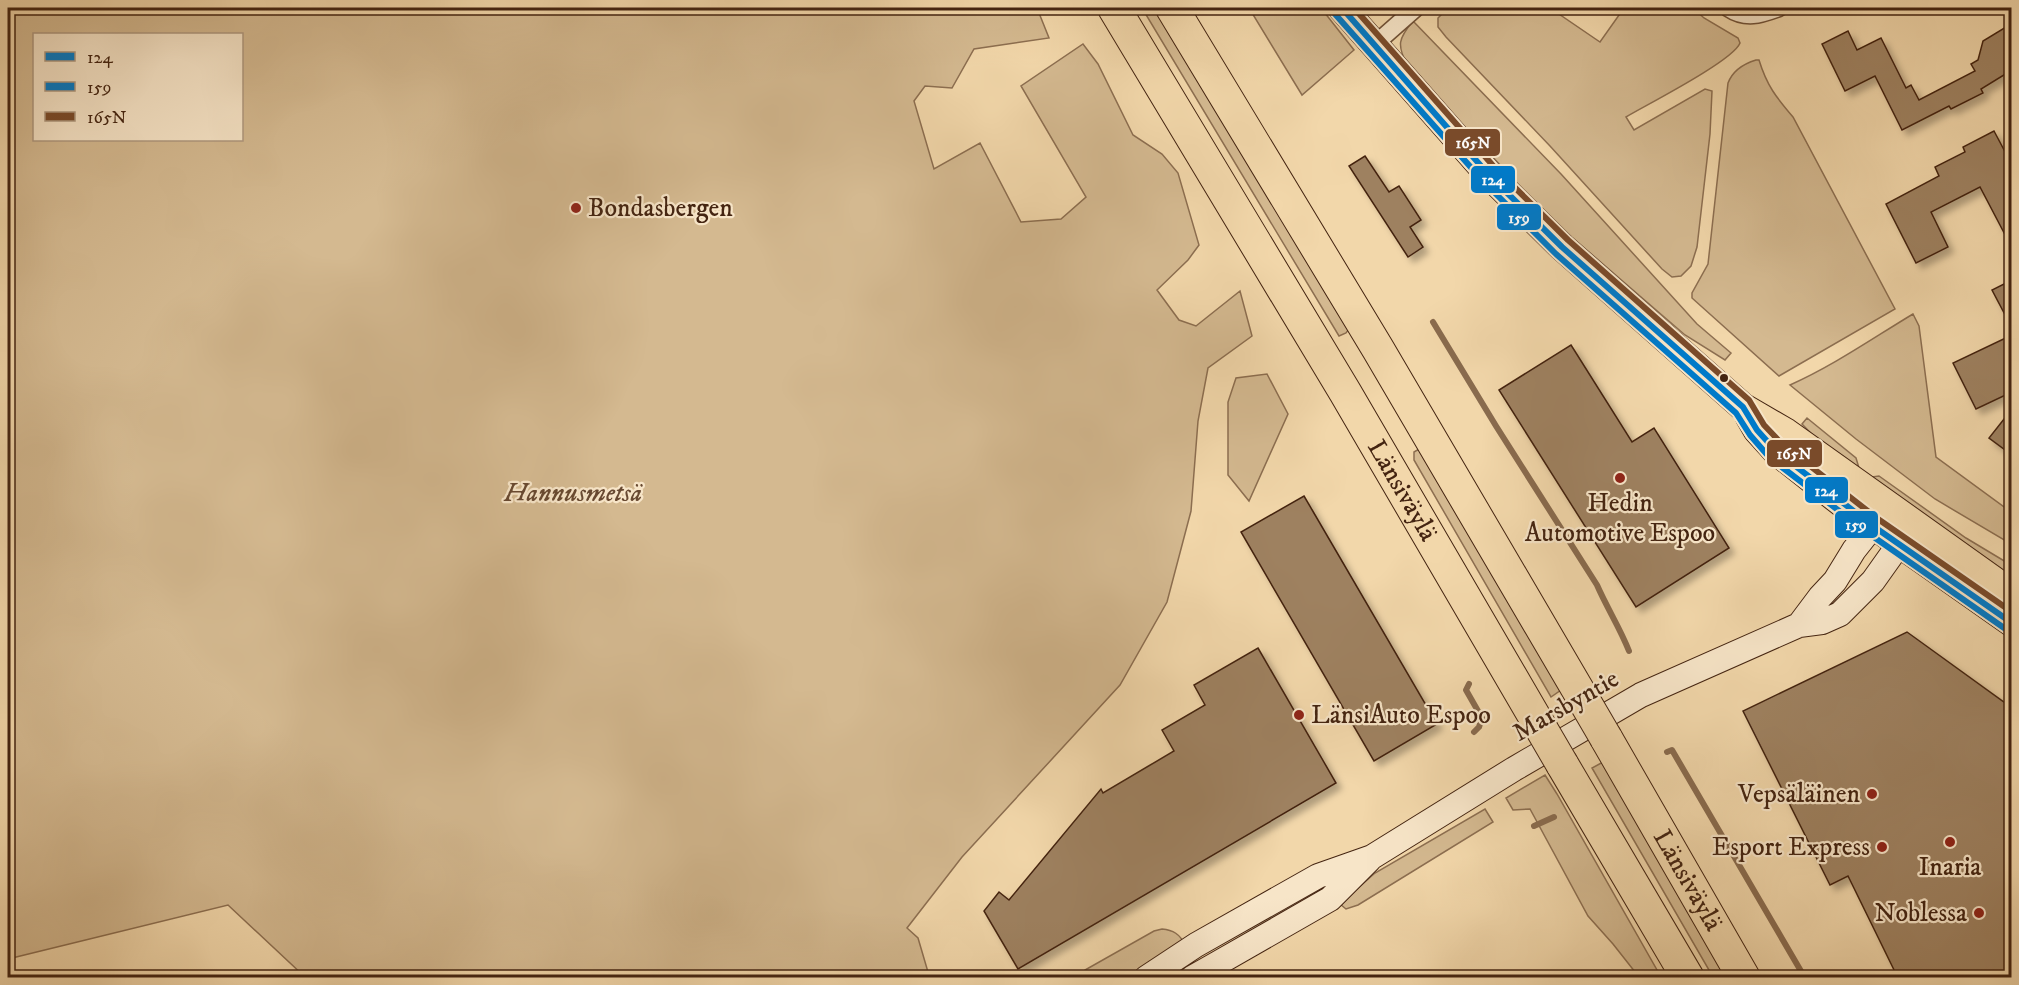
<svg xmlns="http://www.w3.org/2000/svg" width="2019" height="985" font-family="'IM FELL DW Pica',serif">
	<defs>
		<filter id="shadow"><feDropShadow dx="5.5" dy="5.5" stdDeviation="3" flood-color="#0004"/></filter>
	</defs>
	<rect width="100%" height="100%" fill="#f2d7aa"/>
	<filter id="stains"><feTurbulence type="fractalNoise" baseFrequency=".00333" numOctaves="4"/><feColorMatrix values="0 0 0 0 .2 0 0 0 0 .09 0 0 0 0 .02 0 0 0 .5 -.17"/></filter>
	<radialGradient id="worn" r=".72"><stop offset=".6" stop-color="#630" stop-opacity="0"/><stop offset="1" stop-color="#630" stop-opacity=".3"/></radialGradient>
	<path fill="#d4b990" stroke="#8c6e50" stroke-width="1.5" fill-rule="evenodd" d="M8 8H1037L1049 38 974 49 952 88 925 86 914 101 934 169 980 143 1021 222 1061 219 1086 197 1021 86 1083 44 1098 64 1133 135 1162 154 1178 173 1199 245 1188 260 1157 290 1179 320 1196 326 1240 291 1252 336 1208 368 1198 421 1191 511 1167 602 1120 685 962 857 907 928 918 938 928 972 927 977H305L228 905 8 959ZM34 34H242V140H34Z
		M1142 8H1156L1349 329 1346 333 1339 336Z
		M1249 8H1321L1354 50 1302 95Z
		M1448 8H1550L1600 42 1624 8H1693L1704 18 1738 38 1740 43C1733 61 1646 105 1626 117L1634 130 1705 89 1712 91 1710 134 1697 247 1691 266 1681 276 1672 277 1662 269 1550 146 1446 37 1438 27V18Z
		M1413 21 1561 174 1697 324 1731 353 1725 360 1685 335 1560 227 1515 181 1407 65C1397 45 1398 39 1413 21Z
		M1756 60H1759C1767 86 1776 97 1793 117L1895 309 1779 376 1692 298V293L1708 264 1728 83C1733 70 1743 64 1756 60Z
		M1913 314 1919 326 1936 457 2011 512V544L1935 499 1856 439 1790 385C1833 366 1873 338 1913 314Z
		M1267 374 1288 414 1249 501 1228 475V402L1236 378Z
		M1807 418 1856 458 1859 468 1829 452 1802 424Z
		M1419 449 1561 690 1551 697 1414 460V452Z
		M1879 476 1966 538 2011 565V579L1872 477Z
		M1603 762 1728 977H1713L1592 768Z
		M1545 775 1557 794 1661 977H1639L1613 944 1588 916 1530 809 1513 810 1506 798Z
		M1485 809 1493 822 1358 905 1346 909 1340 904 1375 873Z
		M1162 929C1173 930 1180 934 1185 945L1133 977 1084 978 1085 970 1154 931Z"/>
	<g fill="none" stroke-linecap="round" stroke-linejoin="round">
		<path stroke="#896b4e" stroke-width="6" d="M1433 322 1496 426 1597 585C1607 608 1620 628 1629 651
			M1469 684 1466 690 1482 718 1479 727 1474 732
			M1667 752 1672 750 1805 978
			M1534 826 1554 817"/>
	</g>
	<path fill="#9e8161" stroke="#442411" stroke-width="1.5" filter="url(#shadow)" d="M2006 27 2012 37V70L1981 89 1983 93 1951 109 1949 106 1902 130 1875 76 1845 91 1822 44 1848 31 1857 50 1881 38 1906 88 1911 85 1919 100 1975 71 1971 64 1978 60 1983 41Z
		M1994 131 2012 165V248L1980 187 1931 212 1948 247 1916 263 1886 204 1939 176 1935 167 1965 152 1963 147Z
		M1365 156 1389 192 1399 186 1421 220 1410 227 1423 247 1408 257 1349 166Z
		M2012 280V328L1992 290Z
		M2012 335V392L1976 409 1953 363Z
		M1571 345 1632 442 1654 428 1729 548 1636 607 1499 390Z
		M2012 409V455L1989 438Z
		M1304 496 1437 724 1374 761 1241 532Z
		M1907 632 2012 708V978H1898L1848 876 1830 885 1743 711Z
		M1258 648 1336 783 1018 969 984 911 999 892 1009 900 1101 789 1103 793 1174 751 1162 730 1205 705 1194 685Z"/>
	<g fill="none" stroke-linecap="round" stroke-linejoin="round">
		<g stroke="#705137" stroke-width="19">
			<path id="minor" d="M1728 8C1746 20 1760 15 1779 8
				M1374 45 1416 8"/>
		</g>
		<g stroke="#442411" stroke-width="26">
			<path id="secondary" d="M1146 978 1196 945 1318 876 1372 857 1514 769 1641 695 1799 625 1822 622 1840 614 1873 581 1900 543V514L1873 526 1854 550 1835 581 1820 597 1799 625
				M1192 978 1330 899 1369 860"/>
		</g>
		<g stroke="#442411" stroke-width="29">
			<path id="primary" d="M1342 8 1489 175 1562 247 1743 407 1786 432 2012 593
				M1749 416 1757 430 1776 451 1843 504 2012 623"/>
		</g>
		<g stroke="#442411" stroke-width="34">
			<g id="motorway">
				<path id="s1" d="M1114 8 1345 392 1541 728"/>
				<path d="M1172 8 1378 349 1585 702"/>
				<path id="s2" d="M1606 738 1744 978"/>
				<path d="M1562 764 1688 978"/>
			</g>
		</g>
		<use href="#minor" stroke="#f7e5c8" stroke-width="16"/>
		<use href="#secondary" stroke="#f7e5c8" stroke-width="24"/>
		<use href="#primary" stroke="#f2d7aa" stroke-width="27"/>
		<use href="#motorway" stroke="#f2d7aa" stroke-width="32"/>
		<g stroke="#442411" stroke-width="34" stroke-linecap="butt">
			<path id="motorway-bridge" d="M1585 702 1606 738
				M1541 728 1562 764"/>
		</g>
		<use href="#motorway-bridge" stroke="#f2d7aa" stroke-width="32"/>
		<g stroke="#f7e5c8" stroke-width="10">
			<path id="bus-1" d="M1342 8 1489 175 1562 247 1743 407 1757 430 1776 451 1873 526 2012 623"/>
		</g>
		<g stroke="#f7e5c8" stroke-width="10">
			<path id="bus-2" d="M1335 14 1483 181 1556 254 1736 413 1750 435 1770 458 1868 533 2007 630"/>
		</g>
		<g stroke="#f7e5c8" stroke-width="10">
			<path id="bus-3" d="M1354 8 1496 169 1568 240 1749 400 1764 425 1782 444 1878 519 2012 612"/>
		</g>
		<use href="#bus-1" stroke="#007ac9" stroke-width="6"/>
		<use href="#bus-2" stroke="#007ac9" stroke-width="6"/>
		<use href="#bus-3" stroke="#7a4b2a" stroke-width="6"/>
	</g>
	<g fill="#8f2418" stroke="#f7e5c8" stroke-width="2">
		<circle cx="576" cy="208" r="6"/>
		<circle cx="1620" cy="478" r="6"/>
		<circle cx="1299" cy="715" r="6"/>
		<circle cx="1872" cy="794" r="6"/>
		<circle cx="1950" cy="842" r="6"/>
		<circle cx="1882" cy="847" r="6"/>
		<circle cx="1979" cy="913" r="6"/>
	</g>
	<circle fill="#442411" stroke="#f7e5c8" stroke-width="2" cx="1724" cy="378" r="5"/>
	<g text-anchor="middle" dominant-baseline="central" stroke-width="4.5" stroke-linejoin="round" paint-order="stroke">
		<g font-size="26" fill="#442411" stroke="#f7e5c8" text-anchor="end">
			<text x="588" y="208" text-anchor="start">Bondasbergen</text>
			<text x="1620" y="503" text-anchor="middle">Hedin<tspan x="1620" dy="30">Automotive Espoo</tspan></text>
			<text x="1311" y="715" text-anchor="start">LänsiAuto Espoo</text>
			<text x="1860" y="794">Vepsäläinen</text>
			<text x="1870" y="847">Esport Express</text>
			<text x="1950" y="867" text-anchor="middle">Inaria</text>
			<text x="1967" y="913">Noblessa</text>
		</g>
		<g font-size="26" fill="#442411" stroke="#f7e5c8">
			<text stroke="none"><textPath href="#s1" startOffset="562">Länsiväylä</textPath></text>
			<text transform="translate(1566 706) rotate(-30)">Marsbyntie</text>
			<text stroke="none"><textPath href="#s2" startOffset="164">Länsiväylä</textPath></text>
		</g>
		<g font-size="26" font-style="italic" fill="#684931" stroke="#f7e5c8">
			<text x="573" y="493">Hannusmetsä</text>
		</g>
	</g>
	<g stroke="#f7e5c8" stroke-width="2">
		<rect x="1444" y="128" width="57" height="29" rx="6" fill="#7a4b2a"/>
		<rect x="1470" y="165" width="46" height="29" rx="6" fill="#007ac9"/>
		<rect x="1496" y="203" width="46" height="28" rx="6" fill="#007ac9"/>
		<rect x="1766" y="439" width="57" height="29" rx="6" fill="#7a4b2a"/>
		<rect x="1804" y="476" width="45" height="28" rx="6" fill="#007ac9"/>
		<rect x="1834" y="510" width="45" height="29" rx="6" fill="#007ac9"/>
	</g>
	<g font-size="16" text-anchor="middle" font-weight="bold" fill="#fff">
		<text x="1473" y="148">165N</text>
		<text x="1493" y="185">124</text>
		<text x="1519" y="223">159</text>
		<text x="1794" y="459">165N</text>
		<text x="1826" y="496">124</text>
		<text x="1856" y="530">159</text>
	</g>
	<rect width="2019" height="985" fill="none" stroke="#f2d7aa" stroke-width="30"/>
	<rect x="9" y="9" width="2001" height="967" fill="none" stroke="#442411" stroke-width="3"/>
	<rect x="15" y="15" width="1989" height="955" fill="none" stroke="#442411" stroke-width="1.5"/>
	<rect x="33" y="33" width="210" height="108" fill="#f7e5c8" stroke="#af987f" stroke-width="1.5"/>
	<rect x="45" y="52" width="30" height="9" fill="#007ac9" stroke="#af987f" stroke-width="1.5"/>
	<text x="87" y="63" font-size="18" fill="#442411">124</text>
	<rect x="45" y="82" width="30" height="9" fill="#007ac9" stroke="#af987f" stroke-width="1.5"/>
	<text x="87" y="93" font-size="18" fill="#442411">159</text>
	<rect x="45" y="112" width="30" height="9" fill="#7a4b2a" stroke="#af987f" stroke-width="1.5"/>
	<text x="87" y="123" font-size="18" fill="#442411">165N</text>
	<rect width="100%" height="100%" filter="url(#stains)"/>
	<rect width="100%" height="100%" fill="url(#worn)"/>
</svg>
